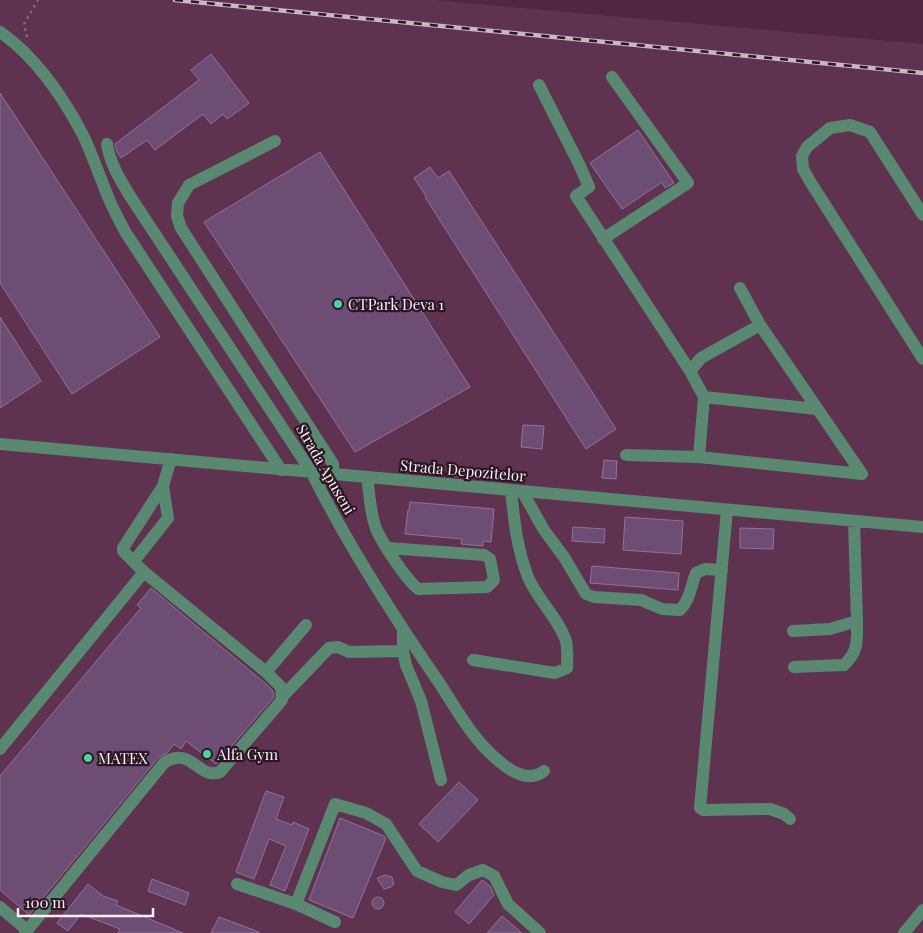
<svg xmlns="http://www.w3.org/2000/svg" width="923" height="933" font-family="'Playfair Display',serif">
	<rect width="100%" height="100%" fill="#4f2742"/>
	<path fill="#5f3250" d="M0 0H433L923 44V933H0Z"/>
	<path fill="#6d4d73" stroke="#93729a" d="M211 54 249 103 227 119 223 114 211 124 203 114 155 150 147 140 121 158 117 152 115 144 199 80 191 70Z
		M0 93 160 337 72 394 0 283Z
		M638 130 674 183 665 188 662 182 622 209 590 163Z
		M320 152 470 387 355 452 204 222Z
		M430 167 438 178 449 171 616 429 586 449 425 197 426 196 414 178Z
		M0 317 41 381 0 408Z
		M523 425 544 426 542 449 521 447Z
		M604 460 617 461 616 479 602 478Z
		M410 502 494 509 491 542 483 541V546L461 544 462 539 405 534 408 510H409Z
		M625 517 683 521 681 554 623 550Z
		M573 527 605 529 604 543 572 541Z
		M740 528 774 529 773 549 740 548Z
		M592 566 679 573 678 590 590 583Z
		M151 588 266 684 273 691 274 697 216 764 186 741 181 749 174 744 167 753 158 758 29 915 0 890V776L141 608 137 605Z
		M459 782 478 800 438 842 419 824Z
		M266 791 284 797 276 819 292 825 293 822 309 829 285 891 270 885 286 846 269 839 254 879 236 872Z
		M340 818 384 836 386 838 353 918 309 900Z
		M385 875 392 877 394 884 391 887 384 889 377 878Z
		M152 879 189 893 185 905 148 891Z
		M482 880 490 886 494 895 469 924 455 912Z
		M88 884 103 896 118 901 116 905 183 933H118L120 929 81 914 68 931 57 923Z
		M372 903a6 6 0 1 1 12 0a6 6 0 1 1-12 0Z
		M502 916 522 933H487Z
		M219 917 259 932V933H211Z"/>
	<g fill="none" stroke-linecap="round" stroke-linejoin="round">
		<path stroke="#907186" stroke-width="2" stroke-dasharray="2.5 4" stroke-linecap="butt" d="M27 37 24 24 38 0"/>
		<path stroke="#5a8971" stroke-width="12" d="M0 32C36 57 63 97 83 135 93 156 100 178 109 199 114 211 120 222 126 233L281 470
			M539 85 579 164 589 187 576 196 690 371 704 397 699 457 626 455
			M275 141 189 185 178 203 177 216 181 228 333 464V475
			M107 144C110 164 120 179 130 196L312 473C348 546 394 617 440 684 458 712 474 741 500 762 513 773 530 782 544 771
			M923 215 870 132 850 125 830 128 807 147 802 156 803 169 811 183 923 359
			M603 239 688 183 612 77
			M740 288 760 325
			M690 371 701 358 760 325 862 474 699 457
			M704 397 817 409
			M0 444 923 527
			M367 478C370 495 370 516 377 531 385 547 405 578 418 589L487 587 494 580 490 559 484 555 388 548
			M522 491 544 530 564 557 586 594 594 597 641 600 662 609 680 610C690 600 691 586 696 573L705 569 722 570
			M727 510 700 808 703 810 770 809 784 814 790 819
			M134 561 168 518 163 486
			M403 631V651L406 665 421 701 441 780
			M793 631 830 629 857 621 854 521
			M473 660 555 673 567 668C567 659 568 650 566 641 559 619 537 599 528 577 517 549 514 520 511 490
			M794 667 844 665C859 651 857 640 857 621
			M266 672 306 625
			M283 696 329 648 338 647 349 652 403 651
			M0 749 144 572
			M237 884 296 904 335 922
			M296 904 335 804 366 813 386 824 417 871 442 882 456 885 469 875 483 870 494 876 508 904 540 933
			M0 907 27 930
			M25 933 164 763C191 745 198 780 220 772L282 700 281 687 266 672 144 572 123 551V548L163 486 171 459
			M904 933 923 910"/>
		<g stroke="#cdb6c4" stroke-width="4.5">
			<path id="rail" d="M175 0 923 73"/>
		</g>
		<use href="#rail" stroke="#2a1723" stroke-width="2.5" stroke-dasharray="8" stroke-linecap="butt"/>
	</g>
	<g fill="#4fd399" stroke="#2a1723" stroke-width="2">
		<circle cx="338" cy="304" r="5"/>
		<circle cx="207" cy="754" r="5"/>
		<circle cx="88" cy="758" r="5"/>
	</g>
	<g text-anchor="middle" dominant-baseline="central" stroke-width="4.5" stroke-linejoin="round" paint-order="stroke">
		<g font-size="15" fill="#fdedf6" stroke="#2a1723" text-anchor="start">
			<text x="348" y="304">CTPark Deva 1</text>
			<text x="217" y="754">Alfa Gym</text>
			<text x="98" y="758">MATEX</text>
		</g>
		<g font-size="15" fill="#fdedf6" stroke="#2a1723">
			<text transform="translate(326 469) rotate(60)">Strada Apuseni</text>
			<text transform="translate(463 470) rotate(5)">Strada Depozitelor</text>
		</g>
	</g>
	<path d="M18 908v8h135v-8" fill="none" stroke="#fdedf6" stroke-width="2.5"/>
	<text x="25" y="908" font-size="15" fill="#fdedf6" stroke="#2a1723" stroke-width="4" paint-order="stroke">100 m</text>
</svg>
